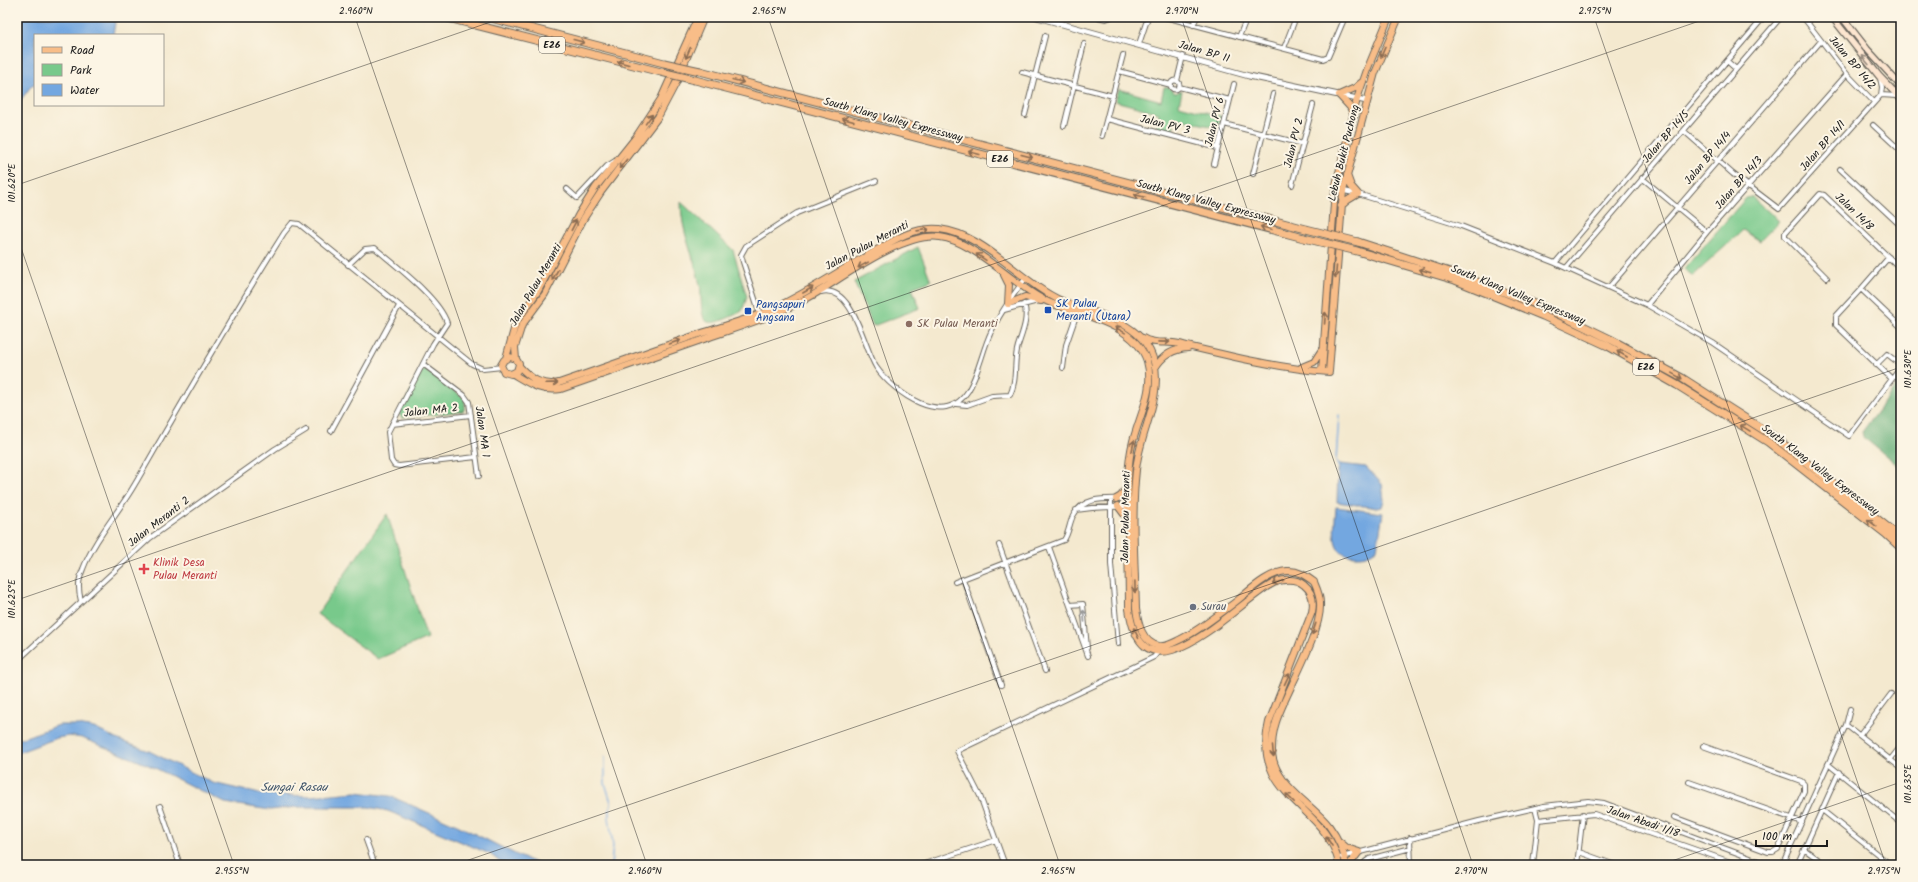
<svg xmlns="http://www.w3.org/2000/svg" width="1918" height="882" font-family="Kalam,sans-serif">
	<rect width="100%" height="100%" fill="#fcf5e5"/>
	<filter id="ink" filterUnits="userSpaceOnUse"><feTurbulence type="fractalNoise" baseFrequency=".025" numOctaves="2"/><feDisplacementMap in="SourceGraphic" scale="8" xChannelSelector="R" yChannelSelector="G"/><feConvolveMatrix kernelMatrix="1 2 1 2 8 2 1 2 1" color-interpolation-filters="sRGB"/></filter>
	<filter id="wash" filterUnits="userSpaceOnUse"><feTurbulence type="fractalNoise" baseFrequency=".012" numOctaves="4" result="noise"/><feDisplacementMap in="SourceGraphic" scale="16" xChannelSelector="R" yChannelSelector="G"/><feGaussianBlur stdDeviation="0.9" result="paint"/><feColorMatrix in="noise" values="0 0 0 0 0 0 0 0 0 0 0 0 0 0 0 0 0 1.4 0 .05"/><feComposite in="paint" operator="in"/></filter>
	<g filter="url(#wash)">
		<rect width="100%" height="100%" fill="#f4e9cf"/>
		<path fill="#78c98b" stroke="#4a7254" d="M1164 87H1168L1175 93 1182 91 1179 105 1221 116 1218 128 1176 118 1172 132 1156 128 1159 113 1115 101 1119 89 1161 101Z
			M1752 197 1779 221 1760 241 1743 230 1693 276 1684 269 1746 198Z
			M681 202 733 250 747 297 742 311C735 315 715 325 708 322 699 319 702 293 700 285 694 255 681 233 681 202Z
			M918 247 931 281 912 288 920 308 873 326 854 282Z
			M426 369 465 399V408L463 411 402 418 399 414 421 371Z
			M387 514 427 638 378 659 317 614Z"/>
		<path fill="#62ad77" stroke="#3f644a" d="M1901 379V468L1863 437 1862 432Z"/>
		<path fill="#73a7e0" stroke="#48627e" d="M17 17H116L113 35H35V84L32 85 17 105Z
			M1340 464 1366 467 1382 484 1384 500 1382 507 1377 508 1337 502 1338 471Z
			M1336 507 1383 513 1377 549C1371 554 1365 556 1357 556 1327 556 1335 528 1336 507Z
			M59 725H78L94 728 121 741 149 751 213 783 260 794 309 796 356 792 390 796 457 825 521 857 538 864 553 865H509L500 862 490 854 388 811 368 807H297L270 810 225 803 153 767 82 738 69 736 57 738 17 753V740Z"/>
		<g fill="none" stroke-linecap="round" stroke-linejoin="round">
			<path stroke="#73a7e0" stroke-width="1.5" d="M1339 468 1336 461 1339 415
				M605 757V783L611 802 609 817 613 846 611 865"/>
		</g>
	</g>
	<g filter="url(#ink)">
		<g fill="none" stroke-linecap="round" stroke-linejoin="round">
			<g stroke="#68645b" stroke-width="6">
				<path id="minor" d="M1098 17 1106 19 1111 17
					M1165 17 1323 59 1328 57 1345 17
					M1764 17 1555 263 1647 305 1713 343 1849 436 1901 367
					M1803 17 1847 74 1874 102
					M1193 25 1197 17
					M1239 37 1247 17
					M1139 44 1148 17
					M1284 48 1296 17
					M1727 61 1736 69
					M1119 71 1171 85
					M1022 72 1113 96
					M1880 78 1882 87 1881 95
					M1170.5 85a4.5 4.5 0 1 1 9 0a4.5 4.5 0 1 1-9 0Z
					M1177 81 1183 56
					M1179 87 1230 100
					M1881 95 1897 96
					M1025 115 1045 36
					M1107 119 1218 148
					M1224 124 1303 144
					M1873 125 1901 151
					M1064 126 1084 44
					M1684 131 1733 174 1779 209 1881 95
					M1102 136 1123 55
					M1214 164 1234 84
					M1840 169 1901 226
					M1253 174 1273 94
					M1642 178 1707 232
					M1292 185 1313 105
					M567 189 577 198 607 166 615 161
					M1335 189 1358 194 1461 226 1555 263
					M1889 257 1861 289 1901 327
					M348 265 365 249 375 248C396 266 439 298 447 323L433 344 388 432 391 460 394 465 399 466 476 457
					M1566 268 1781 17
					M1827 278 1785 236V233L1820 194 1824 195 1901 269
					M1609 287 1821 41
					M1861 289 1836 316V325L1892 379
					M821 292C853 284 864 348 876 367 894 393 944 429 968 391 979 373 982 351 991 332 1000 313 1013 295 1025 279
					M1647 305 1707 232 1847 74
					M1004 310 1038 301
					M760 314 743 262 741 255 746 246 797 213 876 181
					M423 364 464 395 469 402 479 476
					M1876 365 1887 354 1901 365
					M1063 368 1066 345 1077 313
					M956 404 967 405 992 396 1010 395C1018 379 1013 362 1018 346 1022 333 1029 318 1024 304
					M392 424 471 415
					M331 431 399 306
					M1111 499V564L1118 644
					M1076 510 1092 508 1130 506
					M999 545 1045 671
					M1049 547 1088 656
					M963 579 1001 685
					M955 582 1064 540C1069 533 1069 524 1073 516 1084 495 1108 499 1129 499
					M81 601C78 589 78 581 83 569 95 538 119 512 135 484 184 399 232 315 284 233L292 223 299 224 472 364 483 369 502 367
					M1070 605 1083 604 1087 648
					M17 661 150 538 275 449 306 430
					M1846 725 1901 768
					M1860 735 1891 694
					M1890 760 1901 746
					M1828 764 1901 823
					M1689 782 1802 822
					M160 806 180 865
					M1822 810 1891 865
					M1674 817 1768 852H1773L1778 849 1804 791V784L1801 781 1703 746
					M1538 820 1594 814 1739 865
					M1410 838 1411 865
					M366 840 375 865
					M1804 849 1826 865
					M1579 852 1615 865
					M1342 857 1479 821 1544 806 1588 801 1604 803 1769 865
					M921 865 996 840
					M1005 865 980 796 957 751 1154 657 1158 652
					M1365 865V862L1369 859 1411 848
					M1533 865 1538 820 1535 808
					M1577 865 1583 814
					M1782 865 1846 725 1850 709
					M1797 865 1839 772
					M1894 865 1901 857"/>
			</g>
			<g stroke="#68645b" stroke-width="7">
				<path id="tertiary" d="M1037 17 1249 76 1367 101"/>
			</g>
			<g stroke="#68645b" stroke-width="8">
				<path id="secondary" d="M1832 17 1879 76 1901 99
					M1842 17 1867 49 1901 86"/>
			</g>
			<g stroke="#68645b" stroke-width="8">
				<path id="primary" d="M1354 116 1350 107 1339 95 1355 88 1362 82
					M1341 206 1348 200 1358 194 1351 186 1347 175
					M1004 275 1009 285 1008 304
					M1008 304 1025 297 1041 301
					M1143 338C1154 345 1167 341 1179 344 1225 355 1282 369 1329 372L1343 191 1375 73 1399 17
					M506 358 516 322 538 291 579 214 596 187 636 137 661 99 698 17
					M516 359 510 357 504 360 501 365 504 372 511 374 517 371 519 364 516 359 515 347 522 325 545 294 584 218 601 192 658 117 676 83 704 17
					M519 366C530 378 542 387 559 383 606 367 653 350 699 334 723 326 747 320 770 310 802 296 832 275 863 258 886 245 911 226 939 229 985 234 1021 283 1062 301 1096 314 1144 321 1154 362 1163 398 1139 434 1136 470 1131 516 1135 563 1136 609 1138 623 1142 643 1159 646 1166 647 1173 643 1179 640 1198 631 1214 618 1230 606 1247 594 1265 573 1287 571 1298 570 1306 576 1314 582 1317 589 1320 595 1320 603 1322 634 1286 691 1276 722 1273 731 1272 741 1272 750 1272 783 1311 803 1329 826 1338 838 1344 851 1346 865
					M1302 367 1314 362 1321 351
					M1155 368C1162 356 1174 349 1188 348
					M1322 371 1335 189 1357 99 1367 70 1389 17
					M513 374C530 384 541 392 561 389 609 372 656 356 704 339 741 326 779 315 813 295 845 276 903 232 940 237 976 241 1017 290 1053 304 1085 316 1135 325 1147 361 1155 389 1140 414 1133 441 1126 468 1128 499 1128 527 1128 555 1129 582 1129 609 1143 708 1232 607 1270 585 1280 579 1295 577 1304 585 1313 592 1314 602 1312 612L1269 722C1250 798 1329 805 1339 865
					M1116 499 1121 496 1127 487
					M1118 506 1127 518
					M1340 842 1347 848 1359 852 1349 865"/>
			</g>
			<g stroke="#68645b" stroke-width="9">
				<path id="motorway" d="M444 17 661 72
					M487 17 664 63
					M700 71 1306 229
					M695 80 1304 238
					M1358 242 1456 274 1546 308 1610 339 1682 378 1773 436 1901 538
					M1357 251 1455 280 1543 316 1608 346 1677 385 1768 442 1886 534 1901 548"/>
			</g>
			<use href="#minor" stroke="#fff" stroke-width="4"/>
			<use href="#tertiary" stroke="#fff" stroke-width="5"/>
			<use href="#secondary" stroke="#fce5cf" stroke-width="5.5"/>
			<use href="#primary" stroke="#f8bd88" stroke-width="6"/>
			<use href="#motorway" stroke="#f8bd88" stroke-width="7"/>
			<g stroke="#68645b" stroke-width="9" stroke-linecap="butt">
				<path id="motorway-bridge" d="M664 63 700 71
					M661 72 695 80
					M1306 229 1358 242
					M1304 238 1357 251"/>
			</g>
			<use href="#motorway-bridge" stroke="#f8bd88" stroke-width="7"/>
		</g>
		<defs><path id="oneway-shaft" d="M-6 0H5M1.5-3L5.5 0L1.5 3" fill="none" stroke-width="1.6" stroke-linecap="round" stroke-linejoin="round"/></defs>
		<g stroke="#8a6c52">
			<use href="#oneway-shaft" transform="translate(579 41) rotate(15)"/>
			<use href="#oneway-shaft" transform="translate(1383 52) rotate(113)"/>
			<use href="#oneway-shaft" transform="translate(688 53) rotate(113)"/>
			<use href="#oneway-shaft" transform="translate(623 63) rotate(-166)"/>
			<use href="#oneway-shaft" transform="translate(738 81) rotate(15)"/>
			<use href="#oneway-shaft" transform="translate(649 119) rotate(-54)"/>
			<use href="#oneway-shaft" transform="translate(848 120) rotate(-165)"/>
			<use href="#oneway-shaft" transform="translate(974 153) rotate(-165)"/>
			<use href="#oneway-shaft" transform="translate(1027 156) rotate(15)"/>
			<use href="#oneway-shaft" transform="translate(623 164) rotate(129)"/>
			<use href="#oneway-shaft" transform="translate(1140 196) rotate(-165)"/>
			<use href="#oneway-shaft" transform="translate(574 225) rotate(-63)"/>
			<use href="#oneway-shaft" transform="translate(1266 228) rotate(-165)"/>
			<use href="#oneway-shaft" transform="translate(923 230) rotate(-8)"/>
			<use href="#oneway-shaft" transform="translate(981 257) rotate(-146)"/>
			<use href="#oneway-shaft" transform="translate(863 265) rotate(151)"/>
			<use href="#oneway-shaft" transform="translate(1425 271) rotate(-163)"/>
			<use href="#oneway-shaft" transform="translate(1336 272) rotate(95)"/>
			<use href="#oneway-shaft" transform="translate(555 275) rotate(119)"/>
			<use href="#oneway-shaft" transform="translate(808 290) rotate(-30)"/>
			<use href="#oneway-shaft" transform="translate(1325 318) rotate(-86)"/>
			<use href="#oneway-shaft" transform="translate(1120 330) rotate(-151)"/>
			<use href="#oneway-shaft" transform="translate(675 342) rotate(-19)"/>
			<use href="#oneway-shaft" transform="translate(1164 342) rotate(1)"/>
			<use href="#oneway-shaft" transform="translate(1622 354) rotate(-150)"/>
			<use href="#oneway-shaft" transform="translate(1677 376) rotate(29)"/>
			<use href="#oneway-shaft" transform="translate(552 383) rotate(-2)"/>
			<use href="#oneway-shaft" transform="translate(1745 428) rotate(-148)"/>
			<use href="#oneway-shaft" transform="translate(1133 446) rotate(-79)"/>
			<use href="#oneway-shaft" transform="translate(1872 523) rotate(-142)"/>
			<use href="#oneway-shaft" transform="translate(1278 582) rotate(163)"/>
			<use href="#oneway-shaft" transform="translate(1135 587) rotate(89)"/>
			<use href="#oneway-shaft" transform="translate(1314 629) rotate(108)"/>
			<use href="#oneway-shaft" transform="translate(1136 633) rotate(-115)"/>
			<use href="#oneway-shaft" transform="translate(1287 679) rotate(-65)"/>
			<use href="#oneway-shaft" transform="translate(1273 751) rotate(85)"/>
			<use href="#oneway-shaft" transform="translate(1290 798) rotate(-135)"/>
			<use href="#oneway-shaft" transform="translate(1329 841) rotate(-121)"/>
		</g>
		<use stroke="#978b7e" href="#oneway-shaft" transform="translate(1865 60) rotate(-130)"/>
		<use stroke="#999" href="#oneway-shaft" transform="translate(1084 616) rotate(-95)"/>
	</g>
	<path fill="none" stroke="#1c1c1c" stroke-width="1" stroke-opacity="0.45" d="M355 17 647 865M768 17 1060 865M1181 17 1473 865M1594 17 1886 865M17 185 505 17M17 236 234 865M17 600 1711 17M454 865 1901 367M1660 865 1901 782"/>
	<g fill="#1a4fb4" stroke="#fcf5e5" stroke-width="1.5">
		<rect x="1044" y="306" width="8" height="8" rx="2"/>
		<rect x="744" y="307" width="8" height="8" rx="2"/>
	</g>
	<circle fill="#8d6e63" stroke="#fcf5e5" stroke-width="1.5" cx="909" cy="324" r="4"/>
	<path fill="#e0444e" stroke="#fcf5e5" stroke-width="1.5" d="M142 563h4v4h4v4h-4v4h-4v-4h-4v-4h4z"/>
	<circle fill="#6b7280" stroke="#fcf5e5" stroke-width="1.5" cx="1193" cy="607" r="4"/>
	<g text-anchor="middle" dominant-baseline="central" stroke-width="4" stroke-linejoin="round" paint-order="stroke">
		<g fill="#fcf5e5" stroke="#5f5d58" stroke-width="1">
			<rect x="539" y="37" width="26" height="16" rx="3"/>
			<rect x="987" y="151" width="26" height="16" rx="3"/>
			<rect x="1633" y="359" width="26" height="16" rx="3"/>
		</g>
		<g font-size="10" font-weight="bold" fill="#1c1c1c">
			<text x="552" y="45">E26</text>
			<text x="1000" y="159">E26</text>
			<text x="1646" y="367">E26</text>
		</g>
		<g font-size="11" fill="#1c1c1c" stroke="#fcf5e5">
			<text transform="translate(1204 52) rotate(16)">Jalan BP 11</text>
			<text transform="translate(1852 63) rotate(50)">Jalan BP 14/2</text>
			<text transform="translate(893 120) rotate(15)">South Klang Valley Expressway</text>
			<text transform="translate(1215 122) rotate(-76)">Jalan PV 6</text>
			<text transform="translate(1165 125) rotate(14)">Jalan PV 3</text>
			<text transform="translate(1666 137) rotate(-49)">Jalan BP 14/5</text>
			<text transform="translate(1294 143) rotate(-76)">Jalan PV 2</text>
			<text transform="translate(1823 146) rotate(-49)">Jalan BP 14/1</text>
			<text transform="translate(1344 153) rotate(-76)">Lebuh Bukit Puchong</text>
			<text transform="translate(1708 158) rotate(-50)">Jalan BP 14/4</text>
			<text transform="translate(1739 183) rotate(-49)">Jalan BP 14/3</text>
			<text transform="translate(1206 202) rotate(15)">South Klang Valley Expressway</text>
			<text transform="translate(1854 212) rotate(44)">Jalan 14/8</text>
			<text transform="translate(867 246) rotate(-28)">Jalan Pulau Meranti</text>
			<text transform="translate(536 285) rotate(-60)">Jalan Pulau Meranti</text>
			<text transform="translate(1518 295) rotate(22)">South Klang Valley Expressway</text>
			<text transform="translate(431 411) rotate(-6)">Jalan MA 2</text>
			<text transform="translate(482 432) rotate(82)">Jalan MA 1</text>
			<text transform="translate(1820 470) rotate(37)">South Klang Valley Expressway</text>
			<text transform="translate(1126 517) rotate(-89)">Jalan Pulau Meranti</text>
			<text transform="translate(159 522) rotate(-38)">Jalan Meranti 2</text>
			<text transform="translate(1643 822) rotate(19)">Jalan Abadi 1/18</text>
		</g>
		<g font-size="11" fill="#164399" stroke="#fcf5e5" text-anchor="start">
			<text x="1056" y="304">SK Pulau<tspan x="1056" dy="13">Meranti (Utara)</tspan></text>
			<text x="756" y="305">Pangsapuri<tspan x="756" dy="13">Angsana</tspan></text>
		</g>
		<g font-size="11" fill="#785e54" stroke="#fcf5e5" text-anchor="start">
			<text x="917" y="324">SK Pulau Meranti</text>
		</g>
		<g font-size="11" fill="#be3a42" stroke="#fcf5e5" text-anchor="start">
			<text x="153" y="563">Klinik Desa<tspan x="153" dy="13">Pulau Meranti</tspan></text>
		</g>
		<g font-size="11" fill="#5b616d" stroke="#fcf5e5" text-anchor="start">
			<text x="1201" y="607">Surau</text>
		</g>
		<g font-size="12" font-style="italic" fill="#3f546a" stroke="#fcf5e5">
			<text x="294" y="787">Sungai Rasau</text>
		</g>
	</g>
	<rect width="1918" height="882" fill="none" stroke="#fcf5e5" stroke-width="44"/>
	<rect x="34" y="34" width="130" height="72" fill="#fcf5e5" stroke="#a29e95"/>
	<rect x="42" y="47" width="20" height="6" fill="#f8bd88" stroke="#a29e95"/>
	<text x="70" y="54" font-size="12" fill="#1c1c1c">Road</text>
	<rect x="42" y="64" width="20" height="12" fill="#78c98b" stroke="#a29e95"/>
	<text x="70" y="74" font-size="12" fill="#1c1c1c">Park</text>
	<rect x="42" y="84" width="20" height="12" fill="#73a7e0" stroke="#a29e95"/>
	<text x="70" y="94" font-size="12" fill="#1c1c1c">Water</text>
	<path d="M1756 840v6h71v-6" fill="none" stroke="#1c1c1c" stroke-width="2"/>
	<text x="1762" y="840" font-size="12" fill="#1c1c1c" stroke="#fcf5e5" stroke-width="3" paint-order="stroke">100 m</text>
	<rect x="22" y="22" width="1874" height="838" fill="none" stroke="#1c1c1c" stroke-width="1.5"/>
	<g font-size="10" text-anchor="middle" fill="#1c1c1c">
		<text x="356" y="14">2.960°N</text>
		<text x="769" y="14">2.965°N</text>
		<text x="1182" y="14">2.970°N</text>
		<text x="1595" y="14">2.975°N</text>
		<text transform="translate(11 183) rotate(-90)" y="4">101.620°E</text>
		<text transform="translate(1907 369) rotate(-90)" y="4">101.630°E</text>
		<text transform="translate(11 599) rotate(-90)" y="4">101.625°E</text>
		<text transform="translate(1907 784) rotate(-90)" y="4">101.635°E</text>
		<text x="232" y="874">2.955°N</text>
		<text x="645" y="874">2.960°N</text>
		<text x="1058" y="874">2.965°N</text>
		<text x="1471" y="874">2.970°N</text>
		<text x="1884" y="874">2.975°N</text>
	</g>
</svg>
